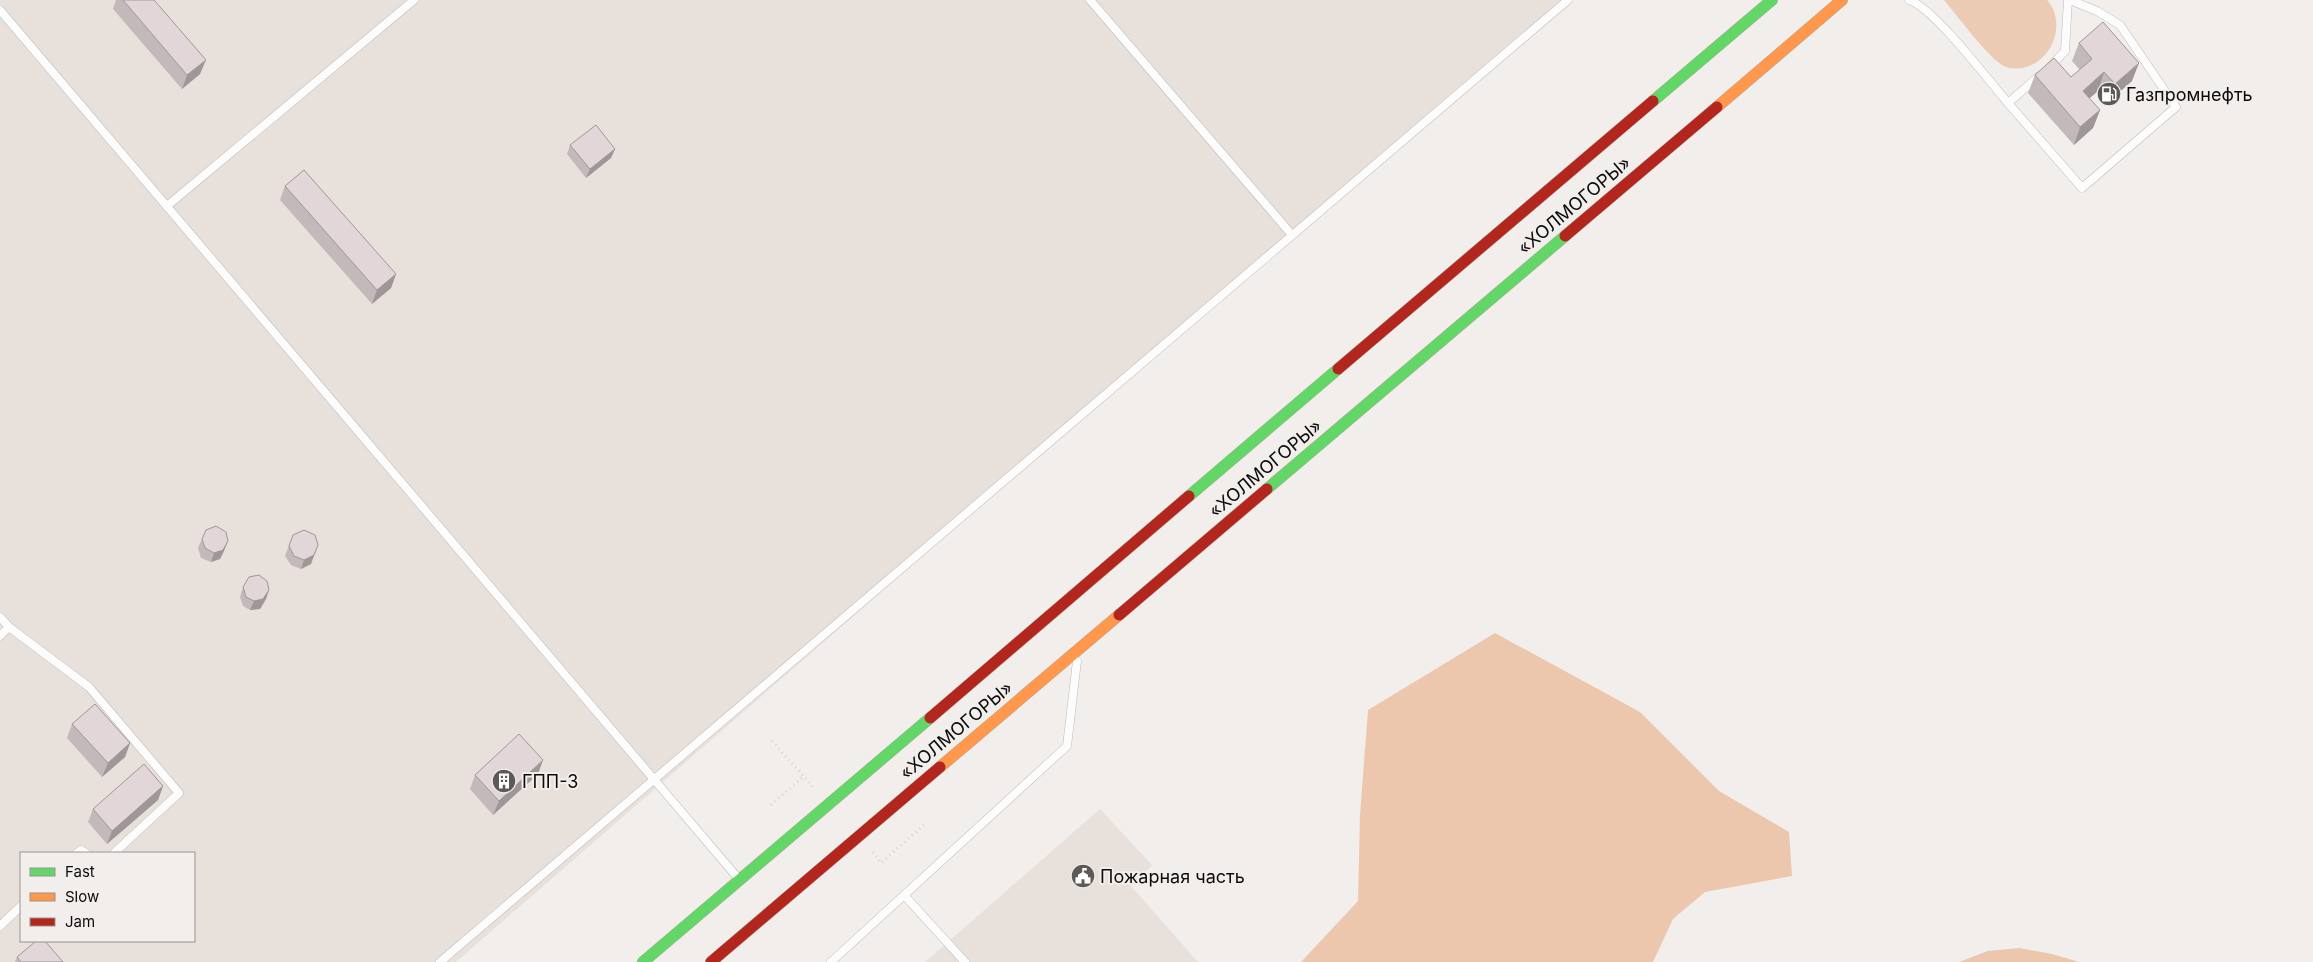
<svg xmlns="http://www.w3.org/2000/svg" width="2313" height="962" font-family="Inter,sans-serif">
	<rect width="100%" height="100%" fill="#f1eeec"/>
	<path fill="#e8e0db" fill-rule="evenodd" d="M0 0H1562L456 962H0ZM21 853H194V941H21Z
		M1100 809 1152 865 1131 886 1198 962H925Z"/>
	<path fill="#eccbb4" d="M1944 0H2047C2072 28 2043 78 2006 67 1991 62 1956 14 1944 0Z"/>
	<path fill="#edc7ad" d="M1495 633 1640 712 1719 791 1789 832 1792 876 1705 892 1673 919 1653 962H1301L1358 901 1360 815 1368 710Z
		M2019 948 2052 954 2079 962H1959L1988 951Z"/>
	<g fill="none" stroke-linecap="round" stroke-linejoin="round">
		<g stroke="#bebbba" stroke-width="9">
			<path id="lane" d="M1090 0 1292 235
				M1909 0C1934 8 1988 80 2008 103L2039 76
				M0 10 737 877
				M2050 67 2065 51 2068 0
				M2008 103 2082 188 2176 107 2120 25 2097 11 2070 0
				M167 206 414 0
				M0 617 9 627 89 687 179 793 114 853
				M0 636 9 627
				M77 853 81 850 86 853
				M904 895 965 962
				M0 926 21 906
				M440 962 1568 0
				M831 962 1067 746 1077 661"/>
		</g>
		<g stroke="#b0a999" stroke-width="12">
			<path id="fast" d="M1653 101 1772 0
				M1267 489 1565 236
				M1189 496 1338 369
				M643 962 930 718"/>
		</g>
		<g stroke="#b0a999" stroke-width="12">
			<path id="slow" d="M1717 107 1842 0
				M940 767 1119 615"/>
		</g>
		<g stroke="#b0a999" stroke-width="12">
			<path id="jam" d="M1565 236 1717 107
				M1338 369 1653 101
				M1119 615 1267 489
				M930 718 1189 496
				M711 962 940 767"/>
		</g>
		<path stroke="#d5d4d4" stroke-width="3" stroke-dasharray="1 4" stroke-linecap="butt" d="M772 741 815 789
			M771 805 804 776
			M873 852 881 863 925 824"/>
		<use href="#lane" stroke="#fdfcfc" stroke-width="8"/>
		<use href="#fast" stroke="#63d668" stroke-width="11"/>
		<use href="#slow" stroke="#ff974d" stroke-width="11"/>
		<use href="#jam" stroke="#b3261e" stroke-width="11"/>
	</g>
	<path fill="#c3b8ba" d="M116 0H154L200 74 182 89 113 9Z
		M2079 43 2132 81 2108 102 2098 91 2089 98 2100 110 2093 128 2074 145 2028 93 2035 75 2071 77 2080 70 2072 61Z
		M570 145 615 149 611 158 586 178 567 154Z
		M285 186 396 274 391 288 372 304 280 200Z
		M293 535 311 564 301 569 291 565 285 556Z
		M202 539 224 551 220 559 211 562 201 558 198 548Z
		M243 587 266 599 260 609 250 610 243 606 240 597Z
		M72 724 130 743 125 757 102 777 67 738Z
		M538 774 493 815 470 789 475 775Z
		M163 786 158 800 107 844 88 822 93 809Z
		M17 957 63 962H15Z"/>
	<path fill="#9f9697" d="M206 60 200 74 182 89 187 75Z
		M2139 63 2132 81 2108 102 2115 84Z
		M2104 72 2098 91 2077 109 2083 91Z
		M2100 110 2093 128 2074 145 2080 127Z
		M615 149 611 158 586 178 590 169Z
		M396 274 391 288 372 304 377 290Z
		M228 541 224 551 220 559 211 562 214 553Z
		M318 545 311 564 301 569 304 560Z
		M269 590 266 599 260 609 250 610 254 601Z
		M130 743 125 757 102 777 108 763Z
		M543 760 538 774 493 815 499 801Z
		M163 786 158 800 107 844 112 831Z"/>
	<path fill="#e3d6d8" stroke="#9f9697" d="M123 0H154L206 60 187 75Z
		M2103 22 2139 63 2115 84 2104 72 2083 91 2100 110 2080 127 2035 75 2054 58 2071 77 2092 59 2079 43Z
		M596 125 615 149 590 169 570 145Z
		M304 170 396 274 377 290 285 186Z
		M216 526 226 532 228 541 223 550 214 553 205 548 202 539 206 530Z
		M304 530 315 535 318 545 314 555 304 560 294 556 289 546 293 535Z
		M259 575 267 581 269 590 263 599 254 601 246 597 243 587 249 577Z
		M95 704 130 743 108 763 72 724Z
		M519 734 543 760 499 801 475 775Z
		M144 764 163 786 112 831 93 809Z
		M36 941H45L63 962H21L17 957Z"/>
	<defs>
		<g id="fuel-disc" transform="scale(1.25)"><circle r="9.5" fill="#5c5a59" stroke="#f2eeeb"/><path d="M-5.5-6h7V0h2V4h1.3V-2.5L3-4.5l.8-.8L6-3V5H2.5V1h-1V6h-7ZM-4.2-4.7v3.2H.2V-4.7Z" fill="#fff"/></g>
		<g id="building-disc" transform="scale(1.25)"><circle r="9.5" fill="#5c5a59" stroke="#f2eeeb"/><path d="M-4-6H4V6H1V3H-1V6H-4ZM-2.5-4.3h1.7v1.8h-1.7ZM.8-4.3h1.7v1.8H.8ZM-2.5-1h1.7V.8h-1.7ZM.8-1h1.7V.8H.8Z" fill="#fff"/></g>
		<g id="civic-disc" transform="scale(1.25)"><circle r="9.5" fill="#5c5a59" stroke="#f2eeeb"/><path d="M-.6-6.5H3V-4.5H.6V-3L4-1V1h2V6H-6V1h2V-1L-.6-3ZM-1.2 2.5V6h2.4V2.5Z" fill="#fff"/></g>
	</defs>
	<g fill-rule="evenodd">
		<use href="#fuel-disc" x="2109" y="94"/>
		<use href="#building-disc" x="504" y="781"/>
		<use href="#civic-disc" x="1083" y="876"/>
	</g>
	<g text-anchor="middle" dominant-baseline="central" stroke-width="4" stroke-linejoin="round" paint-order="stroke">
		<g font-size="18" fill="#0c0b0a" stroke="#f2eeeb" text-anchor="start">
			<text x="2126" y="94">Газпромнефть</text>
			<text x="522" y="781">ГПП-3</text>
			<text x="1100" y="876">Пожарная часть</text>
		</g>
		<g font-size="18" fill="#0c0b0a" stroke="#f2eeeb">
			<text transform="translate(1574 205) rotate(-40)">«ХОЛМОГОРЫ»</text>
			<text transform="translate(1265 468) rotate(-40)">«ХОЛМОГОРЫ»</text>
			<text transform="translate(956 730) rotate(-40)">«ХОЛМОГОРЫ»</text>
		</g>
	</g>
	<rect x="20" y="852" width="175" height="90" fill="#f2eeeb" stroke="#969391"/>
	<rect x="30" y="868" width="25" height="8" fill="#63d668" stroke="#969391"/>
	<text x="65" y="877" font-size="15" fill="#0c0b0a">Fast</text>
	<rect x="30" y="893" width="25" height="8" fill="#ff974d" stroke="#969391"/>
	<text x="65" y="902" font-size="15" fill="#0c0b0a">Slow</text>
	<rect x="30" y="918" width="25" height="8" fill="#b3261e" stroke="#969391"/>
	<text x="65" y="927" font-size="15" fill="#0c0b0a">Jam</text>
</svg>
